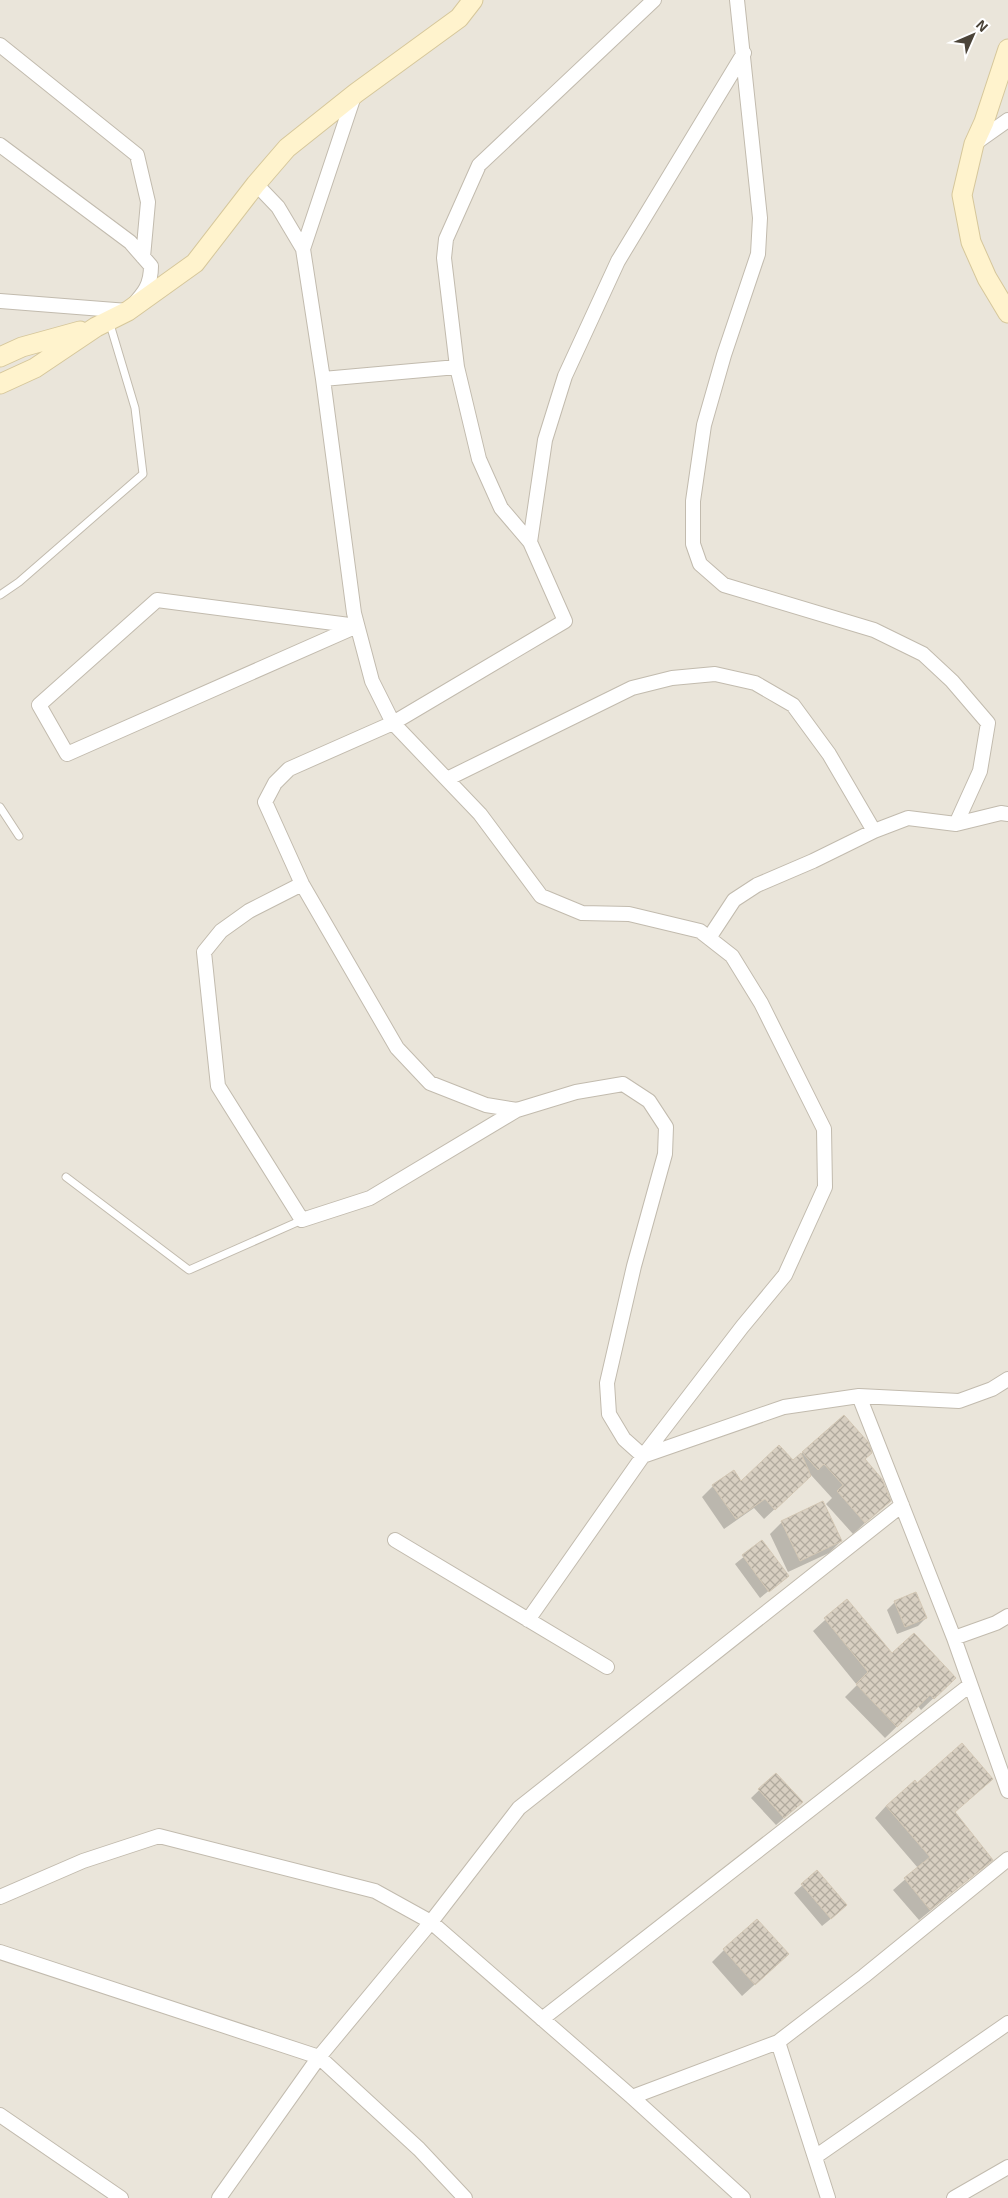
<svg xmlns="http://www.w3.org/2000/svg" width="1008" height="2198" font-family="'Exo 2',sans-serif">
	<defs>
		<pattern id="building-cross-hatch" width="8" height="8" patternUnits="userSpaceOnUse" patternTransform="scale(1.25)"><rect width="8" height="8" fill="#d8cfc1"/><path d="M0 0l8 8M0 8l8-8" fill="none" stroke="#b1aa9e"/></pattern>
	</defs>
	<rect width="100%" height="100%" fill="#f6f3ec"/>
	<path fill="#eae5da" d="M0 0H1008V2198H0Z"/>
	<path fill="#0003" d="M844 1417 863 1459 877 1512 853 1534 826 1504 832 1498 811 1475 764 1519 754 1508 724 1529 702 1497 713 1486 741 1483 793 1461Z
		M782 1522 841 1541 829 1553 788 1572 770 1534Z
		M762 1542 787 1576 760 1598 735 1564Z
		M916 1594 926 1618 918 1626 897 1634 887 1610 895 1602Z
		M847 1600 892 1655 942 1690 921 1710 918 1706 885 1738 845 1697 857 1685 813 1631Z
		M776 1774 793 1810 776 1825 751 1798Z
		M886 1806 954 1812 992 1860 919 1920 893 1890 918 1868 875 1818Z
		M817 1872 838 1913 822 1926 794 1893Z
		M724 1950 775 1966 742 1996 712 1962Z"/>
	<path fill="url(#building-cross-hatch)" stroke="#d3c7b4" d="M844 1415 868 1442 872 1453 865 1459 882 1479 891 1501 865 1523 837 1491 843 1485 824 1464 818 1470 802 1452Z
		M779 1445 793 1460 801 1453 811 1476 775 1510 765 1499 736 1519 712 1485 734 1470 741 1481Z
		M823 1501 842 1541 800 1561 781 1521Z
		M762 1540 789 1576 769 1592 742 1555Z
		M916 1592 927 1618 905 1627 894 1601Z
		M847 1599 892 1653 914 1633 956 1678 934 1699 930 1695 897 1727 856 1684 868 1672 824 1618Z
		M962 1743 993 1779 955 1812 993 1860 930 1910 904 1878 930 1857 886 1806 915 1780 917 1783Z
		M776 1773 803 1802 784 1818 758 1789Z
		M817 1870 847 1905 831 1919 801 1884Z
		M757 1919 789 1954 755 1985 723 1949Z"/>
	<g fill="none" stroke-linecap="round" stroke-linejoin="round">
		<g stroke="#c2bbae" stroke-width="9">
			<path id="lane" d="M0 595 19 582 143 474 135 408 109 321
				M0 807 19 836
				M66 1177 189 1270 302 1220"/>
		</g>
		<g stroke="#c2bbae" stroke-width="16">
			<path id="street" d="M654 0 479 165 446 239 444 258 457 367 479 459 501 508 530 542 565 621 393 723 289 769 275 783 265 802 302 884 397 1048 430 1083 486 1105 517 1110 576 1092 623 1084 649 1101 666 1127 665 1154 634 1266 607 1383 609 1414 624 1439 643 1456 784 1407 859 1396 959 1401 992 1389 1008 1379
				M737 0 760 218 758 254 724 355 704 425 693 501V544L700 564 724 585 874 630 923 654 952 681 988 723 980 771 956 824
				M0 45 137 155 148 202 143 257
				M974 144 1008 120
				M0 145 130 242 151 266C151 288 142 295 128 311L0 301
				M256 184 278 207 303 249 323 379 354 613 372 681 393 723 480 814 541 896 582 913 629 914 700 931 732 956 761 1003 824 1129 825 1187 785 1275 742 1327 643 1456 528 1620
				M303 249 355 93
				M323 379 457 367
				M530 542 545 440 565 376 618 261 744 53
				M157 600 357 626 67 754 39 705Z
				M447 779 632 688 672 678 715 674 755 683 793 705 829 754 874 831
				M302 884 249 911 221 931 204 952 218 1086 302 1220 370 1198 517 1110
				M709 938 734 900 757 885 813 861 874 831 908 818 956 824 1001 813 1008 814
				M859 1396 954 1638 1008 1791
				M395 1540 607 1667
				M954 1638 996 1623 1008 1616
				M0 1897 83 1861 159 1836 375 1891 431 1922 632 2097 743 2198
				M0 1952 319 2057 419 2149 465 2198
				M542 2019 970 1685
				M778 2042 828 2198
				M632 2097 778 2042 864 1976 1008 1859
				M0 2115 121 2198
				M815 2157 1008 2023
				M219 2198 319 2057 431 1922 519 1808 902 1505
				M954 2198 1008 2167"/>
		</g>
		<g stroke="#d6c79b" stroke-width="21">
			<path id="secondary" d="M1008 49 984 122 974 144 962 195 971 242 987 278 1008 313
				M0 357 22 347 80 331
				M0 384 35 368 96 327 128 311 195 263 256 184 287 148 356 93 459 18 473 0"/>
		</g>
		<use href="#lane" stroke="#fff" stroke-width="7"/>
		<use href="#street" stroke="#fff" stroke-width="14"/>
		<use href="#secondary" stroke="#fff3cd" stroke-width="19"/>
	</g>
	<g transform="translate(973 35) rotate(45)" stroke="#ffffff" stroke-width="4" paint-order="stroke">
	<path d="M0-4L9 19L0 12L-9 19Z" fill="#4b4439"/>
	<text y="-8" font-size="14" font-weight="bold" text-anchor="middle" fill="#4b4439">N</text>
	</g>
</svg>
